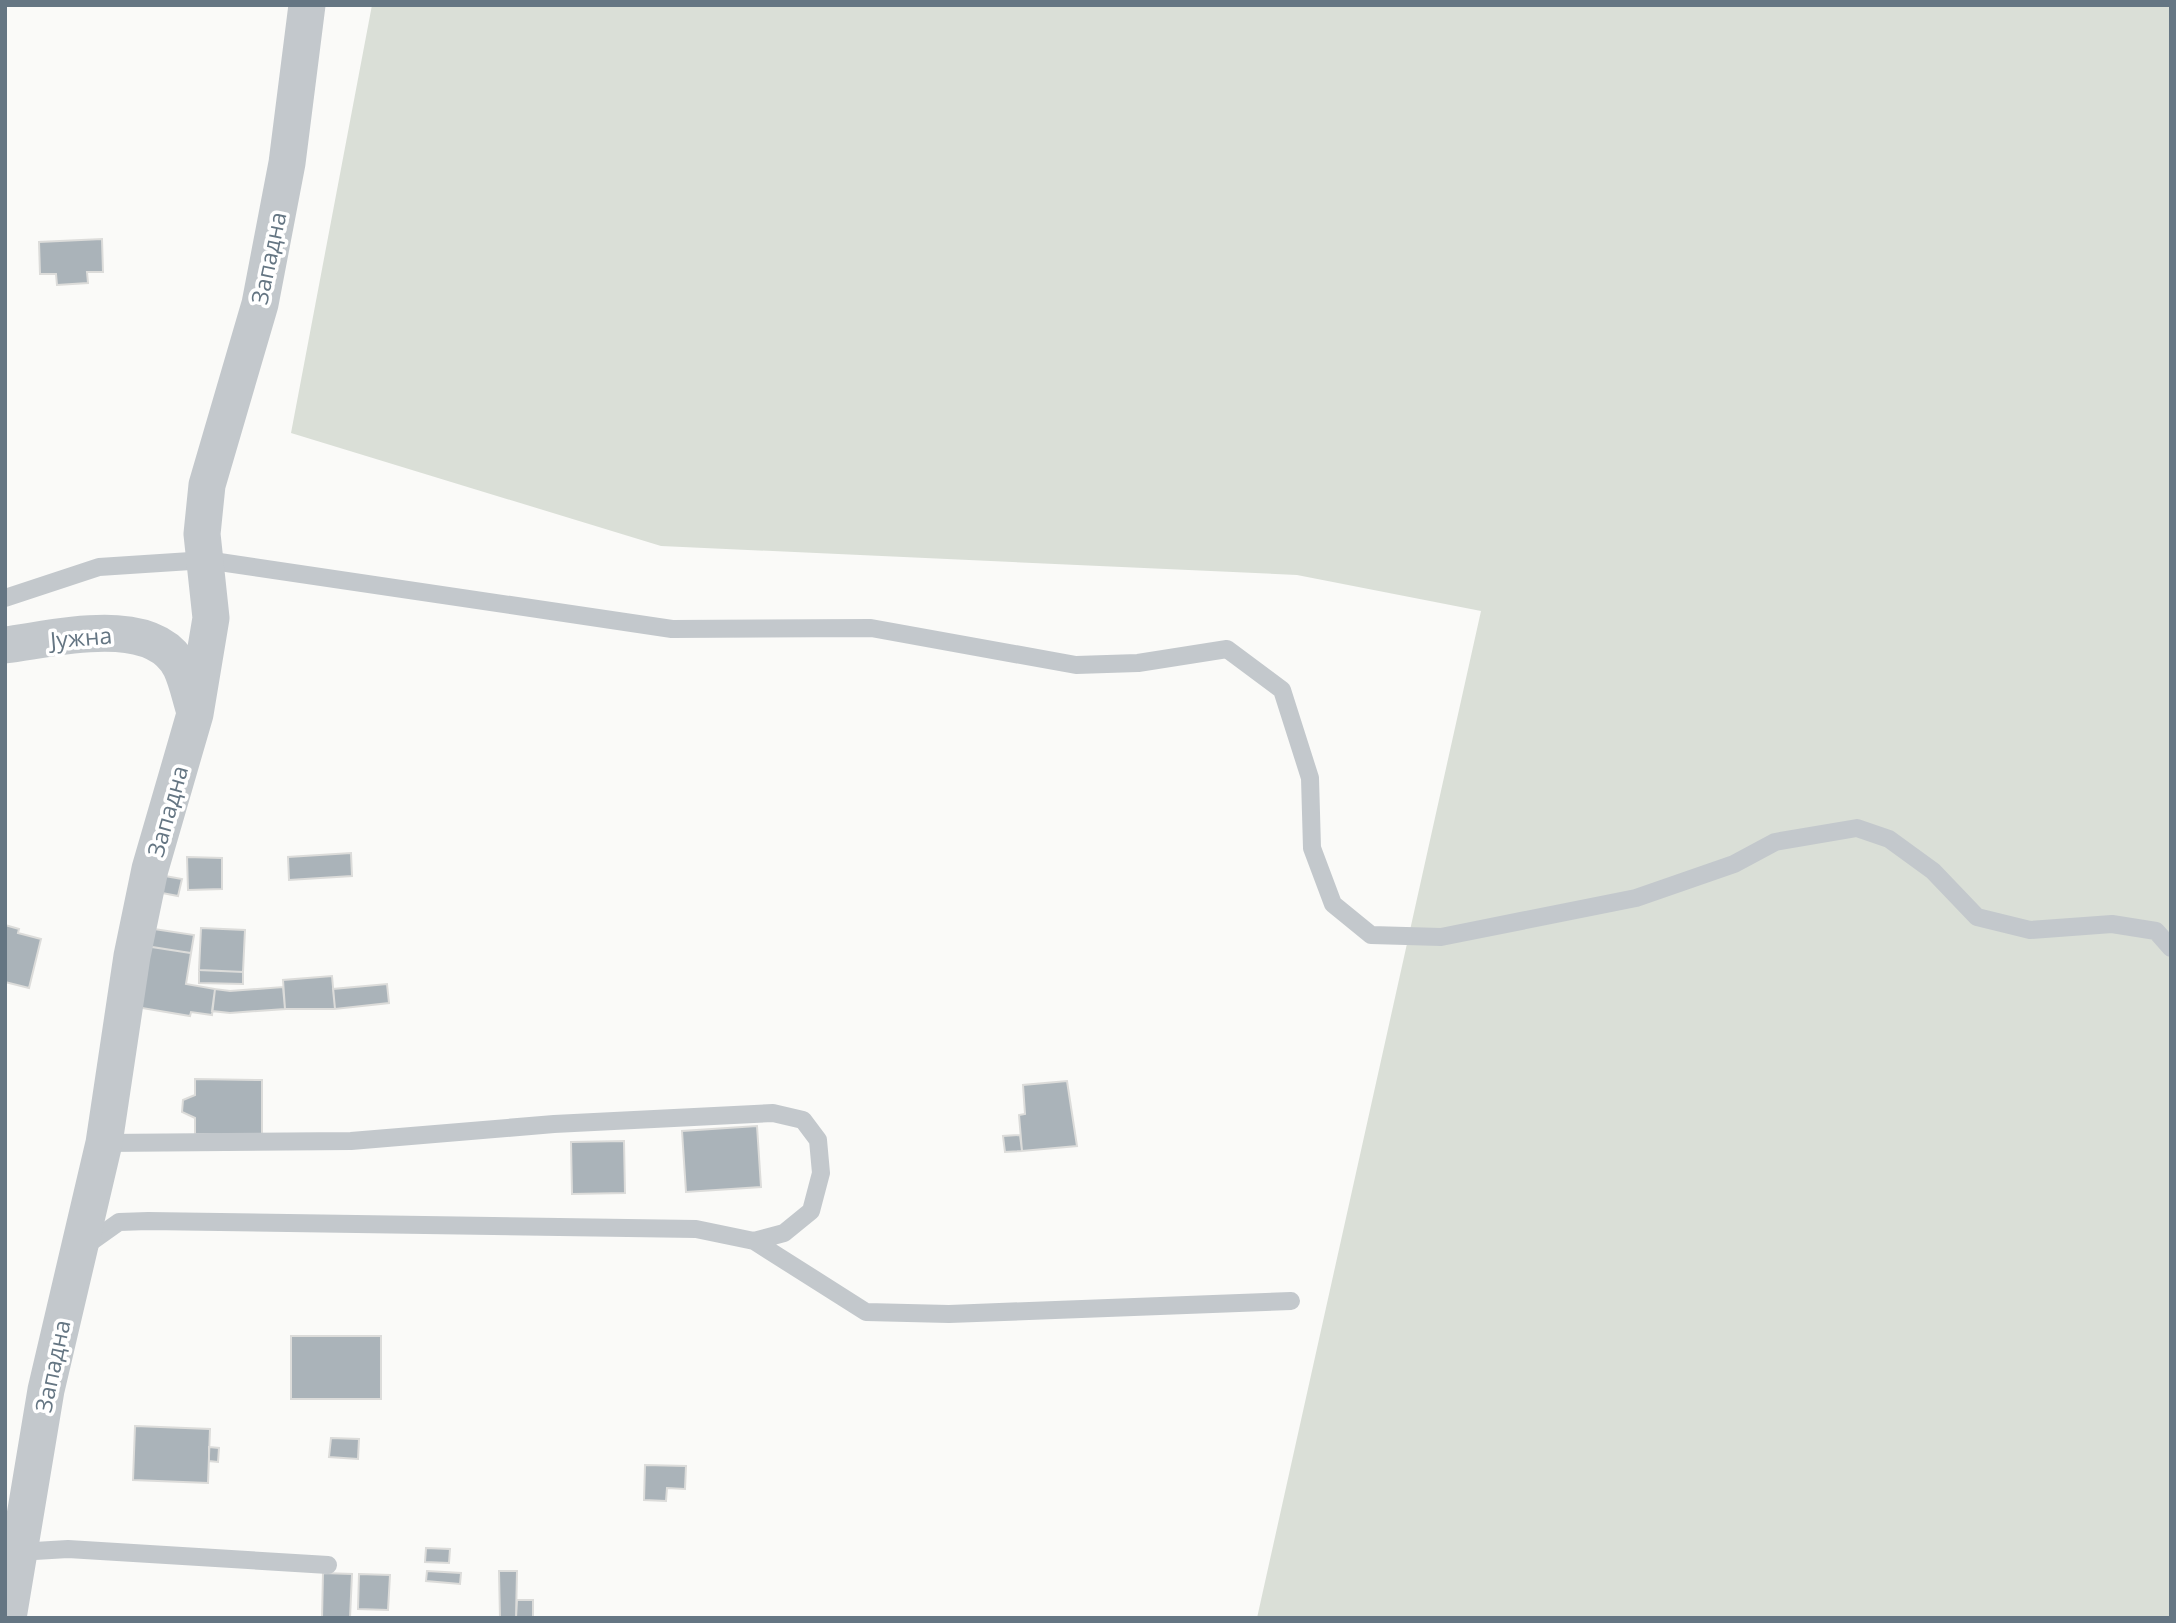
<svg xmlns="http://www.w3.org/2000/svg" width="2176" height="1623" font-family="'Open Sans',sans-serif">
	<rect width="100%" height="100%" fill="#fafaf8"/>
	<path fill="#dadfd7" d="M372 5H2171V1618H1257L1481 611 1297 575 661 546 291 433Z"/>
	<path fill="#aab3b9" stroke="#dcdcda" stroke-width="2" d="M102 239 103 272H87L88 283 57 285 56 274H40L39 242Z
		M351 853 352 876 289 880 288 857Z
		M187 857 222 858V889L188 890Z
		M165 876 182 879 178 896 162 893Z
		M5 925 19 929 18 933 41 939 29 988 5 982Z
		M201 928 245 930 243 972 199 970Z
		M154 929 194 935 191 953 151 947Z
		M146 946 191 953 186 984 215 989 212 1015 191 1012 190 1016 136 1007Z
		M199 970 243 972V984L199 983Z
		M332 976 335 1009H285L283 980Z
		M387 984 389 1003 335 1009 333 989Z
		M283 987 285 1009 230 1013 212 1011 215 989 230 991Z
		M195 1079 262 1080V1136L195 1134V1118L182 1112 183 1100 195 1095Z
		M1067 1081 1077 1146 1022 1151 1019 1115 1025 1114 1023 1085Z
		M757 1126 761 1187 686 1192 682 1131Z
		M1020 1135 1022 1151 1005 1152 1003 1136Z
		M624 1141 625 1193 572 1194 571 1142Z
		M291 1336H381V1399H291Z
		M135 1426 210 1429 208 1483 133 1480Z
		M331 1438 359 1439 358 1459 329 1457Z
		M209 1447 219 1448 218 1462 209 1461Z
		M645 1465 686 1466 685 1489 667 1488 666 1501 644 1500Z
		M426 1548 450 1549 449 1563 425 1562Z
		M427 1571 461 1573 460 1584 426 1581Z
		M499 1571H517L516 1618H500Z
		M323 1573 352 1574 350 1618H322Z
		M359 1574 390 1575 388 1610 358 1609Z
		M517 1600H533V1618H516Z"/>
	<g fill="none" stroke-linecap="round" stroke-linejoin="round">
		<path stroke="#c3c8cc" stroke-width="18" d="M5 598 99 567 206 560 672 629 871 628 1076 665 1138 663 1227 649 1282 690 1310 778 1312 848 1333 904 1371 935 1441 937 1636 898 1734 864 1775 842 1857 828 1889 839 1933 871 1977 917 2030 930 2112 924 2156 931 2171 948
			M104 1143 351 1141 554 1124 773 1113 803 1120 818 1140 821 1173 811 1211 784 1233 754 1241
			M81 1249 119 1222 148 1221 696 1229 754 1241 866 1312 949 1314 1291 1301
			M18 1552 68 1549 328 1565"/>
		<path stroke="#c3c8cc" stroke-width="37" d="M5 645C54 639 154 612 181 668 187 681 190 696 194 709
			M8 1618 46 1390 104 1143 132 956 150 869 195 714 211 618 202 534 207 485 260 304 287 163 307 5"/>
	</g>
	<g text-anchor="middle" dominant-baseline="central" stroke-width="7" stroke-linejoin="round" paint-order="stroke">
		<g font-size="23" fill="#657683" stroke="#fff">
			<text transform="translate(268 258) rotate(-78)">Западна</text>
			<text transform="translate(81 637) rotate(-5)">Јужна</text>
			<text transform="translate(167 811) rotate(-74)">Западна</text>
			<text transform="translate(52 1366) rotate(-78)">Западна</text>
		</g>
	</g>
	<rect width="2176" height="1623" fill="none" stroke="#657683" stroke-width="14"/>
</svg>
